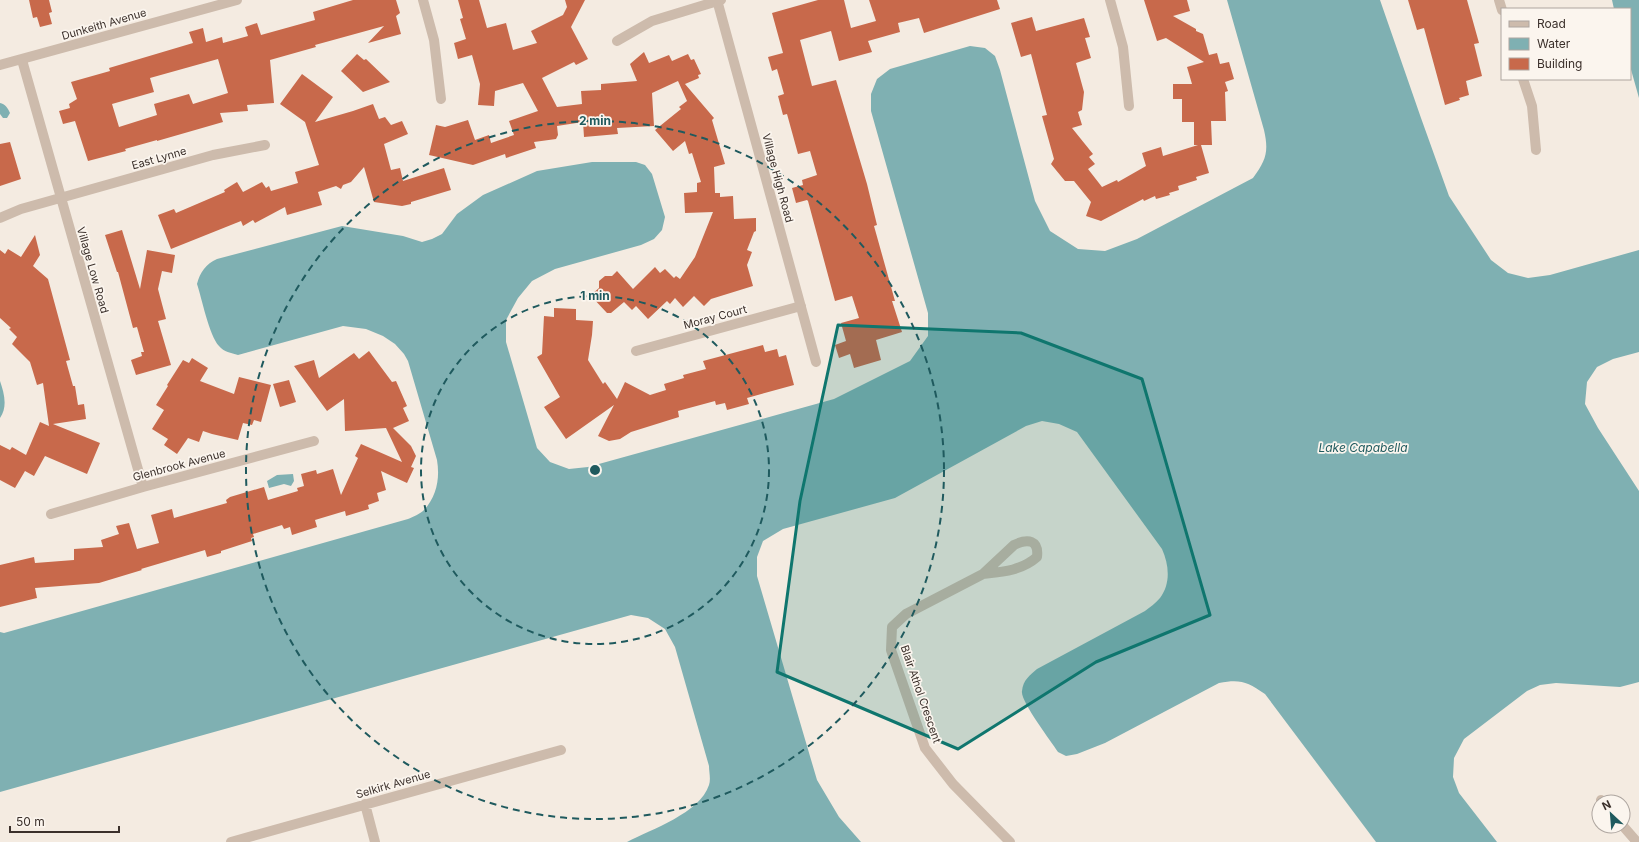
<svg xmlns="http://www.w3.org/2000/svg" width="1639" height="842" font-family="Inter,sans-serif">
	<rect width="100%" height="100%" fill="#f4ebe1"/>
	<path fill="#7fb0b2" d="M1227 0H1380L1421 118 1449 196 1491 260 1508 273 1528 278 1550 275 1639 250V352L1613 359 1597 367 1587 382 1585 404 1598 428 1639 491V682L1620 687 1556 683 1540 685 1527 691 1464 739 1454 758 1453 777 1459 793 1497 842H1376L1265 694C1247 682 1241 679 1219 683L1105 743 1077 754 1066 756 1058 752C1051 741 1020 701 1022 691 1023 680 1030 675 1037 669L1145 611C1150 607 1156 603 1160 598 1171 583 1169 565 1162 549L1077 432 1059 424 1042 421 1026 426 895 498 783 529 763 541 757 557V576L817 780 839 817 861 842H627C652 829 700 813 709 785 711 779 709 772 709 766L675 647 665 629 648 618 631 615 0 792V632L4 633 408 519C413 517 420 514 424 510 437 496 440 478 437 460L408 361 404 354 395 344 383 336 366 329 343 326 238 355C231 353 224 352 219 346 209 335 202 299 197 284 200 272 206 264 217 259L342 226 403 236 422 242 432 239 442 234 457 214 483 195 537 171 592 162H636L645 165 652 174 665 217 662 230 654 239 641 245 555 269 532 281 518 298 506 320V342L537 448 550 462 569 469 588 467 834 399 910 361 928 336V313L871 111V94L877 79 890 69 970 46 985 48 995 56 1000 70 1035 201 1050 231 1078 249 1105 251 1137 239 1253 178C1266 160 1269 152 1264 130Z
		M1612 0H1639V98L1630 66V9H1614Z
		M0 103C5 104 8 108 10 113L7 118H3L0 114Z
		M0 381C4 393 8 406 0 418Z
		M293 474 294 481 291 486 284 484 269 488 267 481 277 475Z"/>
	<path fill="#c8694b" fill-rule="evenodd" d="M29 0H49L52 12 49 13 52 24 40 27 37 17 33 18Z
		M353 0H396L400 13 396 16 401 34 368 43 384 26 315 45 316 47 270 60 274 103 247 105 248 111 220 113 223 122 157 141V140L125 149 126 151 88 161 75 121 63 124 59 111 70 108 69 104 77 99 71 82 110 71 109 68 193 43 189 32 203 28 206 42 222 37 223 43 248 36 245 27 257 23 261 35 315 20 313 12ZM218 59 228 93 193 104 189 94 154 104 157 115 119 127 112 104 154 92 150 78Z
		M458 0H479L487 28 506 23 513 50 537 43 531 31 563 15 567 7 565 0H585L571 27 588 59 576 65 574 62 542 78 557 107 582 104 581 91 601 90V84L637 81 630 64 644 52 649 63 669 55 672 61 688 54 691 60 694 59 701 74 698 75 699 78 685 84 714 118 712 120 725 164 714 167 715 193H720V197L733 196 734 219 756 218V231L754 232 747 250 752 252 747 265 753 286 711 299 704 306 694 296 683 307 675 298 670 304 667 301 648 319 636 306 632 310 624 302 611 313H607L592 297 593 295 592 294 599 288V281L605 276H612L617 271 633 289 655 267 660 273 665 269 674 278 676 276 680 279 695 257 713 212 685 213 684 193 697 192V183L701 182 692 153 689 154 685 141 673 151 655 130 681 109 679 107 687 101 678 81 652 93 654 126 617 128 618 134 584 137 583 122 557 126 558 135 556 139 534 142 536 148 506 158 505 154 473 165 429 155 436 125 445 127 468 120 475 140 489 135 491 143 514 135 509 121 538 111 523 83 495 91 494 106 478 105 480 84 472 55 458 59 454 43 466 39 460 19 463 18Z
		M818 0H844L851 28 876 21 869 0H997L1000 9 924 33 919 18 898 23 900 32 868 41 872 52 839 61 831 31 800 40 812 86 836 80 867 184 877 225 874 226 895 301H892L902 332 876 340 881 360 854 368 850 354 839 358 835 345 846 341 841 323 859 318 852 296 835 301 808 201 807 200 796 203 792 188 803 185 802 180 817 175 810 151 798 154 787 114 783 115 778 96 784 94 777 69 772 71 768 57 783 53 772 13Z
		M1144 0H1187L1190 11 1173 16 1196 29V31L1203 34 1209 55 1217 53 1220 64 1229 62 1234 79 1225 82 1228 91 1225 92 1226 121H1211L1212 145H1201L1209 173 1196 177 1197 180 1178 186 1179 190 1169 193 1170 195 1156 199 1155 196 1144 201 1143 199 1101 221 1086 216 1091 202 1074 181H1065L1051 164 1054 159 1042 116 1047 115 1031 54 1021 57 1011 23 1032 17 1036 31 1084 18 1090 37 1085 38 1091 58 1076 63 1084 92 1082 110 1078 112 1082 125 1072 128 1093 154 1089 157 1095 164 1088 169 1102 187 1117 180 1118 182 1146 166 1142 153 1161 147 1163 156 1198 145H1194V122H1182V99H1173V84H1192L1187 67 1204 62 1166 38 1157 41Z
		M1408 0H1467L1479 43 1474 44 1482 76 1466 81 1469 95 1459 98 1460 100 1445 105 1424 28 1417 30Z
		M357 54 364 60 366 59 390 82 363 92 341 71Z
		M302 74 333 97 315 122 353 111 373 104 379 119 385 117 391 125 402 121 408 134 384 144 391 170 400 168 403 181 444 168 451 190 411 202V204L402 206 374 202 364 167 351 182 343 185 341 189 336 186 318 192 322 205 287 215 285 207 255 223 253 220 243 226 241 221 171 249 158 215 174 209 176 213 225 192 224 190 237 182 243 192 262 182 266 188 269 186 271 191 298 183 295 172 319 165 305 122 280 104Z
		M10 142 21 179 0 186V144Z
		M122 230 140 289 147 250 175 255 172 273 162 271 158 289 166 319 158 321 171 365 136 375 131 360 142 356 141 352H144L137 327 133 328 118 272H117L105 235Z
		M35 235 40 255 33 266 48 279 70 360 66 361 73 386H75L78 405 84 404 86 419 53 424 100 443 87 474 45 456 34 476 25 471 15 488 0 480V445L10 450 12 447 26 455 40 422 49 426 43 383 37 385 30 362 12 344 17 337 9 329 11 328 0 318V250L5 254 8 249 21 257Z
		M554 308 576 309V320L593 321 592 335 588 360 603 384 605 382 617 399 625 382 650 395 666 390 664 384 684 378 683 375 706 369 703 361 763 345 765 352 777 349 779 357 786 355 794 385 747 398 749 404 727 410 725 403 716 405 715 401 678 411 679 417 631 432 620 439 609 441 598 436 614 405 566 439 544 407 560 397 537 357 542 354 544 316 554 317Z
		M369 351 392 382 396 381 407 406 403 408 409 421 393 428 411 446 416 456 411 467 414 468 407 483 381 471 386 490 377 493 379 501 368 505 369 509 346 516 345 511 315 520 317 527 292 535 290 527 284 529 282 525 253 534 254 537 251 538 252 541 221 551V553L207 557 205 550 141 569 142 570 99 583 35 588 37 598 0 607V565L34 557 35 563 74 560V549L103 547 101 540 119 534 116 526 129 523 137 549 159 543 151 515 172 509 174 518 227 503 226 500 230 497 264 487 268 500 298 491 297 488 304 486 301 474 316 470 317 474 333 469 341 495 358 458 355 456 361 444 402 462 386 428 345 431 344 399 327 411 294 366 314 360 319 378 354 353 359 359Z
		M192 358 208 368 200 381 234 394 239 377 271 385 261 422 254 420 252 425 243 423 238 440 212 434 203 431 199 442 188 438 177 454 164 445 168 439 152 429 164 410 156 405 168 386 167 385 183 360 189 363Z
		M289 380 296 402 280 407 273 384Z"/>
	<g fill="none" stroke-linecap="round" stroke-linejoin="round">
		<path stroke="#cdbbac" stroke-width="10" d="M423 0 434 40 441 99
			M717 0 816 362
			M1110 0 1123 47 1129 106
			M1499 0 1502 10
			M617 41 652 21 721 0
			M22 60 143 487
			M0 65 237 0
			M1523 79 1532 106 1536 150
			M0 218 21 209 213 155 265 145
			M636 351 801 306
			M51 514 143 487 314 441
			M983 574C1002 572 1021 571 1037 557 1039 540 1028 538 1014 545L983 574 906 614 892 627 891 650 925 748 953 784 1010 842
			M1601 800 1602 802
			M365 804 375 842
			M1623 826 1637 842
			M231 842 561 750"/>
	</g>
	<path fill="#0f766e" fill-opacity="0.2" stroke="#0f766e" stroke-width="3" stroke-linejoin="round" d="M838 325 1021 333 1142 379 1210 615 1096 662 958 749 777 672 800 501Z"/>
	<g fill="none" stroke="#1f5a5e" stroke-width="2" stroke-dasharray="7 5">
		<circle cx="595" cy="470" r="174"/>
		<circle cx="595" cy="470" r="349"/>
	</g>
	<g text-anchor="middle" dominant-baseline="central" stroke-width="3.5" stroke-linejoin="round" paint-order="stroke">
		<g font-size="11" fill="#3b302b" stroke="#fbf5ee">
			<text transform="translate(104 24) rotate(-16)">Dunkeith Avenue</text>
			<text transform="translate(159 158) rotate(-16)">East Lynne</text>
			<text transform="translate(778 178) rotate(75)">Village High Road</text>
			<text transform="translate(93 270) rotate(74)">Village Low Road</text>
			<text transform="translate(715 317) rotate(-15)">Moray Court</text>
			<text transform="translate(179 465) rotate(-15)">Glenbrook Avenue</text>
			<text transform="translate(921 694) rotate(71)">Blair Athol Crescent</text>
			<text transform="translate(393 784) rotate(-16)">Selkirk Avenue</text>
		</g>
		<g font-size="12" font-style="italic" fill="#1f5a5e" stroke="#fbf5ee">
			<text x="1363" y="447">Lake Capabella</text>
		</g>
	</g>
	<circle cx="595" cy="470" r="6" fill="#1f5a5e" stroke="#fbf5ee" stroke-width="2"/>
	<g font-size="12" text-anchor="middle" font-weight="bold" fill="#1f5a5e" stroke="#fbf5ee" stroke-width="3.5" stroke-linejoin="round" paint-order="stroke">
		<text x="595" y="125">2 min</text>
		<text x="595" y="300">1 min</text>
	</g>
	<rect x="1501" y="8" width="130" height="72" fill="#fbf5ee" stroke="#aea6a0"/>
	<rect x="1509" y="21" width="20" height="6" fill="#cdbbac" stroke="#aea6a0"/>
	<text x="1537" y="28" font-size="12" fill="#3b302b">Road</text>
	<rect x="1509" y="38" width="20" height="12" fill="#7fb0b2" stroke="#aea6a0"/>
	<text x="1537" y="48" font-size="12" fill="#3b302b">Water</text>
	<rect x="1509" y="58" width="20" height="12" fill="#c8694b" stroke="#aea6a0"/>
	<text x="1537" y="68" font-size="12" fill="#3b302b">Building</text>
	<g transform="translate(1611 814) rotate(334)"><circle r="19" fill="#fbf5ee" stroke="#aea6a0"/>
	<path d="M0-3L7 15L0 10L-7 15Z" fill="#1f5a5e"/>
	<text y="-6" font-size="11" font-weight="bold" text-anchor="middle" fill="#3b302b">N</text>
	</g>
	<path d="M10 826v6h109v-6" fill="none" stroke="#3b302b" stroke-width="2"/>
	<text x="16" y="826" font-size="12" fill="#3b302b" stroke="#fbf5ee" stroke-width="3" paint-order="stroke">50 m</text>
</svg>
